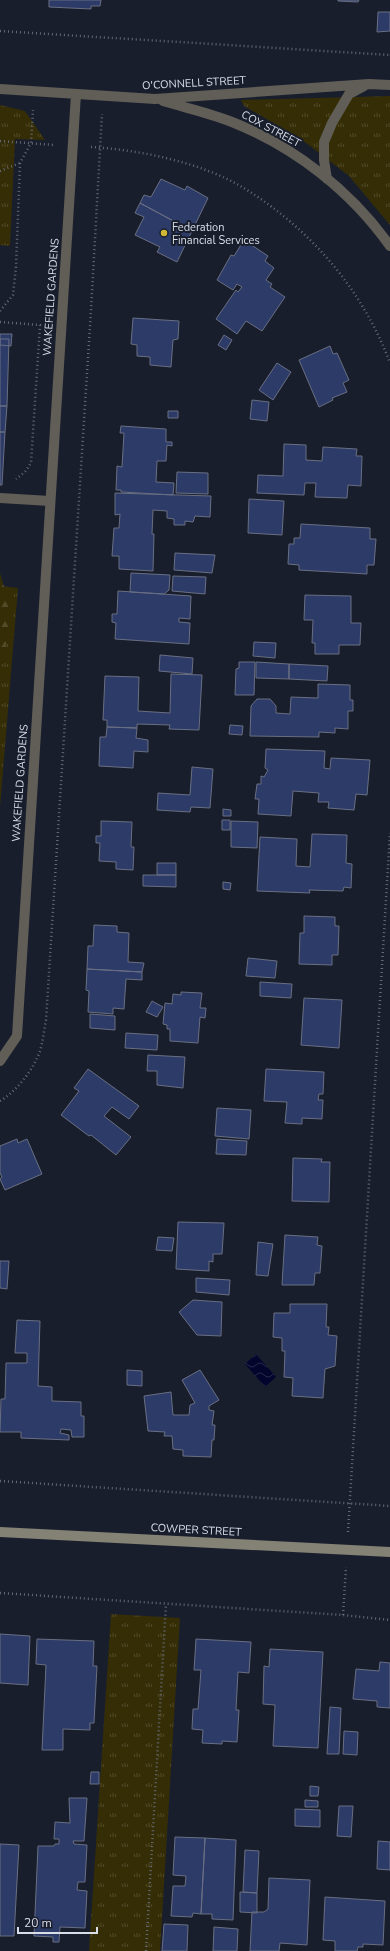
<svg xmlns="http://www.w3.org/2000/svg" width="390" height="1951" font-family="'Nunito Sans',sans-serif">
	<defs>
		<pattern id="grass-tufts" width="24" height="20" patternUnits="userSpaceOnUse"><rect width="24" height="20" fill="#342d05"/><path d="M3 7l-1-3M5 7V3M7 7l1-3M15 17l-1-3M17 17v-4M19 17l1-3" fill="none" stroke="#514b29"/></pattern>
		<pattern id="forest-firs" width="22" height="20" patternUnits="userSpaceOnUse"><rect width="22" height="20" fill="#342d05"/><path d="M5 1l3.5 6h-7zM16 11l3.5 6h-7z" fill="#514b29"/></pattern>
		<pattern id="water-waves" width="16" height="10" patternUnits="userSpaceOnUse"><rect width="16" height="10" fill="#03052c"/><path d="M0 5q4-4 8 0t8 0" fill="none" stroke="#27294b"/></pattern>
	</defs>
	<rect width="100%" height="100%" fill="#191e2d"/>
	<path fill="url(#grass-tufts)" d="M390 96V225L349 176 301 139 244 106 241 100Z
		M0 105 25 111 45 140 15 139 10 246 0 245Z
		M0 586 18 588 0 807Z
		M111 1614 180 1618 160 1951H89Z"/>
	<path fill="url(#forest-firs)" d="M0 573 12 615 4 657 0 667Z"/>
	<path fill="url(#water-waves)" d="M256 1354 276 1377 265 1387 245 1364Z"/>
	<path fill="#2d3b68" stroke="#696f82" d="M49 0H101L100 6H91V9L49 7Z
		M338 0H359L358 2 338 1Z
		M378 12H390V31L377 32Z
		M161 179 185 190 187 186 208 198 192 231 140 203 144 195 151 197Z
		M140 203 192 231 177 262 157 252 160 247 135 235 144 217 135 213Z
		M244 240 268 256 265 261 274 268 266 280 272 284 270 287 285 297 262 331 246 321 237 334 216 319 236 290 238 292 242 287 237 284 233 290 217 280 231 255 234 256Z
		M133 318 179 321 178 339 173 340 171 367 150 365V357L137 356V345L131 344Z
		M0 334H12L11 346 0 345Z
		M224 335 232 340 226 350 218 345Z
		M0 339H9L7 406H0Z
		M330 346 333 354 337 353 349 380 343 383 347 392 332 398 333 400 319 407 299 360Z
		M277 363 291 372 273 400 259 390Z
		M252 400 269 402 267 421 250 419Z
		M0 406H7L5 432H0Z
		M168 411H178V418H168Z
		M121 426 166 429V442H172V446L167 445 166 461H157L156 482 174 483 173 495 121 492V490H116L117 466 122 467 124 433H120Z
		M0 432H5L2 485H0Z
		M284 444 306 445V460L322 461 323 447 357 449 356 456H362L361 486 348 485 347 498 315 497 316 483H305L304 495 257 493 258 475 283 476Z
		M177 472 208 473V494L176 493Z
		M115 493 211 496 210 517 195 516 193 522 185 521V525H174V519L167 518V511L153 510 152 534H154L153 571 119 569V556H112L114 528H119L120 514 115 515Z
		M249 499 284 501 282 535 248 533Z
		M301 524 370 528V539H376L374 565H367V574L299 570V565L288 564 289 544H294V538H300Z
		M175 553 215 555 212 573 174 570Z
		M131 573 170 575 169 590 164 594 130 592Z
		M173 576 206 577 205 594 172 591Z
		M118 591 191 596 190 619 179 618V622L190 623 189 644 115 639 116 623 112 622V614H117Z
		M305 595 351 596V623H361L360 645H339V654H315V643H312L313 620H304Z
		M254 642 276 643 275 658 253 656Z
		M160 655 193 658 192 674 159 671Z
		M239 662H255L254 695H235L236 669 239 668Z
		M256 662 289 664V679L256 678Z
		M289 664 328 666 327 681 289 679Z
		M171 674 202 675 199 730 169 729 170 725 137 724V728L107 727V720H103L105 676 139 677 138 711 170 713Z
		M318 684 350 685V700H353V711H348V729L335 728V733L319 732V737L250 736 251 706 257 699H270L276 706V713L290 714 291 697 318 698Z
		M230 725 243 726 242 735 229 734Z
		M107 727 137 728 136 738 148 740V752L134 751 133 768 99 766 100 737H106Z
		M266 749 325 751 324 768 330 769 331 758 370 760 367 795 356 794 354 810 328 808 329 802H318L319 793 293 791 291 816 258 814 259 799H255L257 784H261V776L264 777 268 770 265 768Z
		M192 767 213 769 210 808 191 807 190 812 157 810 158 793 190 795Z
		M223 809 231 810V816H223Z
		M222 820H230V830H222Z
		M101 821 132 822 131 847H134L133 870 116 869V862L99 861 100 843H96V836H101Z
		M231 821 258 822 257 848 231 847Z
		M312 834 347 835 346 863 352 864 351 888 344 887 343 891 309 890 310 893 257 891 260 837 297 839 296 866 310 867Z
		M157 863H176V875H157Z
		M143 875H176V887L143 886Z
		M223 882 231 883 230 890 223 889Z
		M304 916 335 917V926H339L338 955H332V965L299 964 300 933H304Z
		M94 925 117 926V932L129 933 128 962 144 963 142 972 87 969 88 946H93Z
		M248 958 277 961 275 978 246 976Z
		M87 969 142 972V980L126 979 124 1009 113 1008V1014L88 1012 89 991 86 990Z
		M260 982 292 984 291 998 260 996Z
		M181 992 202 993 200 1008H206L205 1018 200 1017 198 1043 170 1041V1029H167V1025L163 1024 165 1003 172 1004 173 994 181 995Z
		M304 998 342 1000 339 1048 301 1045Z
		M152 1001 163 1007 157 1017 146 1012Z
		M90 1014 115 1016V1030L90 1028Z
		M126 1033 158 1035 157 1050 125 1048Z
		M148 1055 185 1057 183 1088 157 1085V1071H147Z
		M88 1069 139 1106 129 1119 112 1107 104 1116 131 1137 116 1155 91 1135 89 1136 61 1115 79 1091 74 1088Z
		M266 1069 324 1072 323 1094H319L318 1100H323L322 1119 302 1118V1124L285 1123 287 1102 264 1101Z
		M217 1108 251 1110 249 1139 215 1136Z
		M17 1139 18 1143 27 1139 42 1174 5 1190 0 1179 2 1177 0 1173V1146Z
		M217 1139 247 1141 246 1155 216 1154Z
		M293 1158 322 1159 321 1162H330L329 1202 292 1201Z
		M178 1222 224 1223 222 1254H213V1262L209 1261V1271L176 1269Z
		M285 1235 318 1237 317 1245 322 1246 320 1273H315L314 1285H282Z
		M158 1237 174 1238 172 1251 156 1250Z
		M258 1242 273 1244 268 1276 256 1275Z
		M0 1261H9L7 1289 0 1288Z
		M196 1278 230 1280 229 1295 196 1292Z
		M193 1300 222 1302 221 1336 197 1335 179 1312Z
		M290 1304H327L326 1327H329L328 1335 337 1336 335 1366 325 1369 323 1398 292 1396 293 1378 284 1377 285 1351H282V1338L273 1337 274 1313H290Z
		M17 1320 40 1321 38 1386 52 1387V1401L81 1402V1416H84V1437H72L71 1430 61 1429 60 1433 69 1435V1440L21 1438V1432H0L1 1399H5L6 1363H27V1353H15Z
		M127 1370 142 1371V1386L127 1385Z
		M200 1370 219 1400 209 1406V1410L214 1411 212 1425H215L214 1440H212L211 1457 183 1456V1450L173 1449 172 1436H164L165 1432 148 1431 144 1396 171 1392 173 1415H189L190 1405 195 1403 182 1380Z
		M0 1634 30 1636 28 1685 0 1683Z
		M37 1639 94 1641 93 1666H97L94 1723H90V1730L63 1729V1750H42L46 1665 36 1664Z
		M196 1639 251 1642 249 1673 238 1672 236 1710H239L237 1742 222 1741V1744L202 1743 203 1730 192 1729 193 1709H198L201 1670H194Z
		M270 1649 323 1652 318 1748 273 1746 275 1705 263 1704 264 1666 269 1667Z
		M380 1662 390 1663V1708L377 1707V1701L353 1699 356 1669 379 1671Z
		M330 1707 341 1708 339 1754H327Z
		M344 1731 358 1732 357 1755 343 1754Z
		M91 1772H99V1784H90Z
		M310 1786 319 1787 318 1796H310Z
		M69 1798H87L84 1841H73L74 1844 87 1845 85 1882H78L77 1890 87 1891 85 1928 60 1927 59 1942H53V1937L34 1936 38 1846H54L55 1844H59V1839H54L55 1822 70 1823Z
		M305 1800 318 1801V1807H305Z
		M339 1806H353L351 1837 337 1836Z
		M295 1809 320 1810V1827L295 1826Z
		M175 1837 205 1838 201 1914 193 1913 192 1917 171 1916 173 1886H185L186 1876 173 1875Z
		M205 1838 236 1840 233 1920 212 1919V1914H201Z
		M378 1841 390 1842V1870L377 1869Z
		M0 1844 19 1845 14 1936H0Z
		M245 1850 259 1851 257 1893 243 1892Z
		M269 1878 310 1880 307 1945 280 1943 279 1951H250L252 1912H264L268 1909Z
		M240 1892 257 1893V1913L240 1912Z
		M325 1897 385 1901 383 1945 363 1944V1947H358L357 1951H335V1941L323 1940Z
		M164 1924 188 1925 187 1951H162Z
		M214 1927 238 1929 237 1951H213Z"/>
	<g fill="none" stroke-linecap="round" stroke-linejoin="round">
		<path stroke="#656a77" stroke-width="2.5" stroke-dasharray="1 3" stroke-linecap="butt" d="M0 31 390 55
			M0 141 54 145
			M91 147C140 150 200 162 242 187 309 227 363 290 390 363
			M0 171 20 163
			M0 311 13 295 16 267 20 163 31 143 33 110
			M0 322 40 325 31 463 25 472 16 479
			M0 1101C17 1091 33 1070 40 1051 43 1041 44 1030 46 1020L91 310 102 114
			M0 1481 390 1506
			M348 1532 390 833
			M0 1593 343 1615 390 1620
			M343 1615 346 1567
			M146 1951 166 1604"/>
		<path stroke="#605e56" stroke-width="10" d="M0 498 50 501"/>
		<path stroke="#605e56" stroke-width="10" d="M0 89 155 99 369 84 390 85
			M163 101C186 108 210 113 232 122 295 147 351 191 390 246
			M327 179 324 160V142L332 123 349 94 364 86
			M0 1061 17 1036 76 94"/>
		<path stroke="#848274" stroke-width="10" d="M0 1532 390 1552"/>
	</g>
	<circle fill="#cfb837" stroke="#191e2d" stroke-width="1.5" cx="164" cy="233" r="4"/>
	<g text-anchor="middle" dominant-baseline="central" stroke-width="4" stroke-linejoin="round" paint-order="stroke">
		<g font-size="11" fill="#d9dde8" stroke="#191e2d">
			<text transform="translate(194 83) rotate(-3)">O'CONNELL STREET</text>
			<text transform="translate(271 129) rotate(28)">COX STREET</text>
			<text transform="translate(51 297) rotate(-86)">WAKEFIELD GARDENS</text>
			<text transform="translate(20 783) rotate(-86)">WAKEFIELD GARDENS</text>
			<text transform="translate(196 1530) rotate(3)">COWPER STREET</text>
		</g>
		<g font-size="11" fill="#d9dde8" stroke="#191e2d" text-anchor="start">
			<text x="172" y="227">Federation<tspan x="172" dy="13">Financial Services</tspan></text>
		</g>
	</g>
	<path d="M18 1927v6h79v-6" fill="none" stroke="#d9dde8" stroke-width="2"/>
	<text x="24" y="1927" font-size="12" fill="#d9dde8" stroke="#191e2d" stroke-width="3" paint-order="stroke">20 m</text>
</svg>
